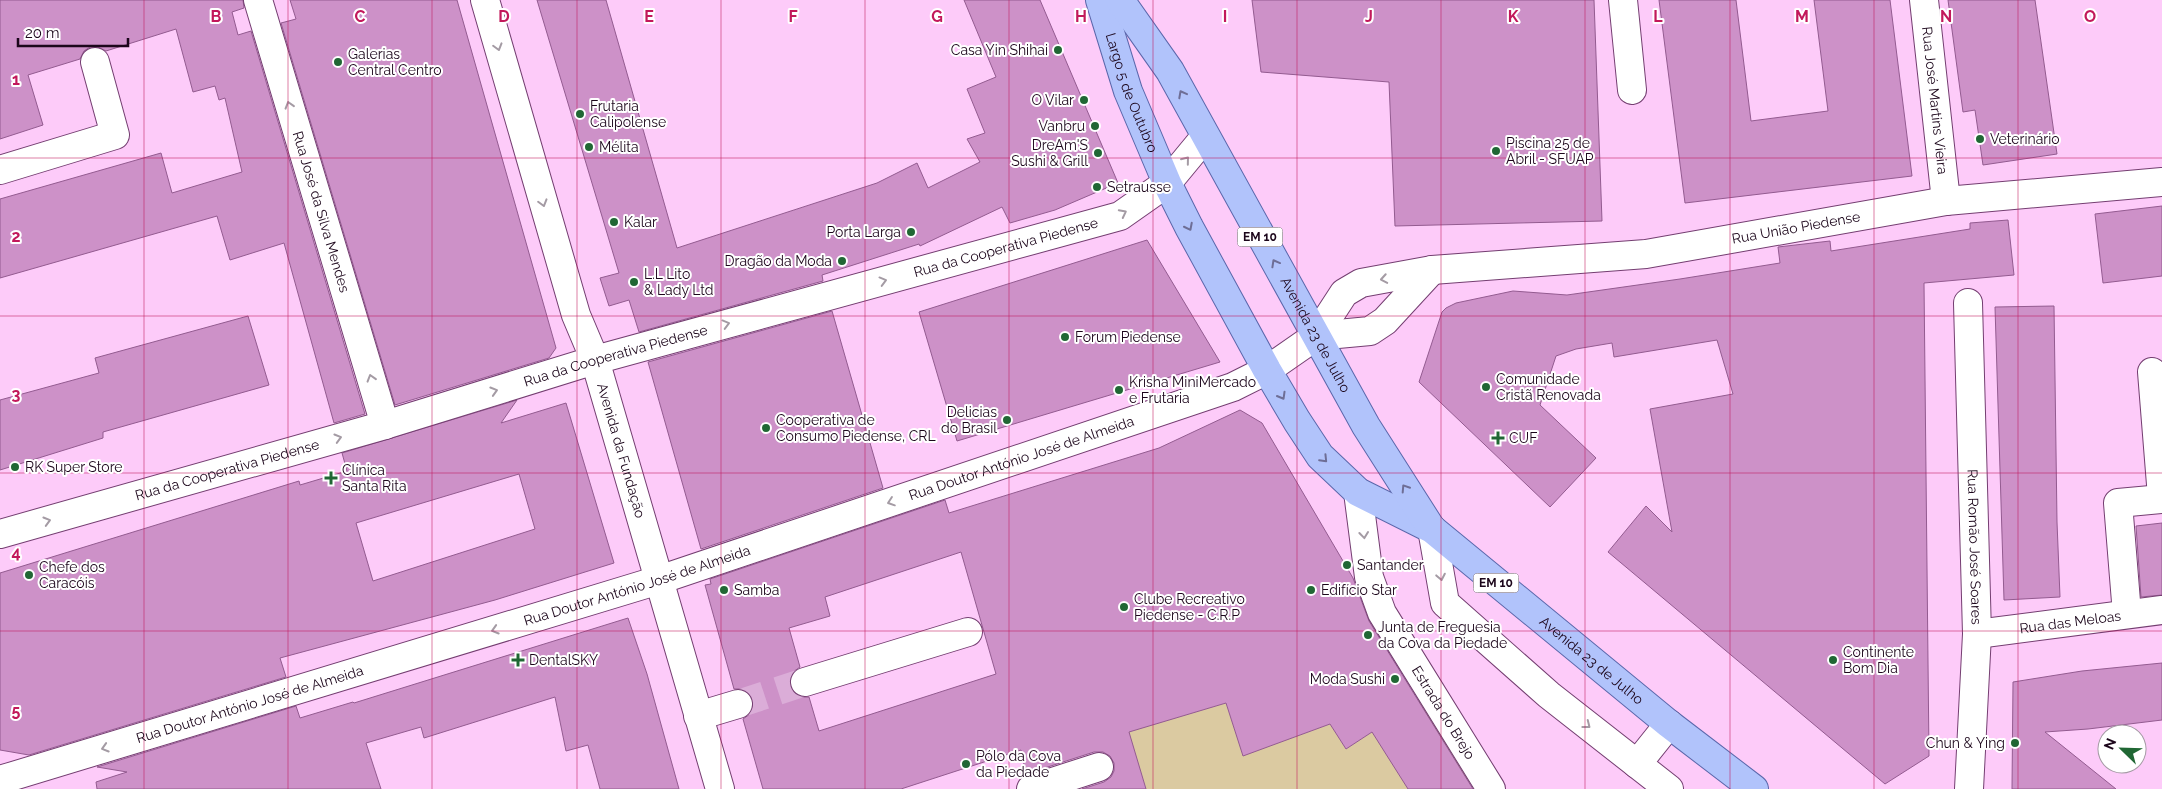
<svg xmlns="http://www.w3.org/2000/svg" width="2162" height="789" font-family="Raleway,sans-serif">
	<rect width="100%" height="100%" fill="#fdcbf9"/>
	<path fill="#dbcaa1" d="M1423 699 1425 709 1468 777V779L1454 789H1146L1127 732 1226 703 1243 755 1330 724 1346 749Z"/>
	<path fill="#cd91c8" stroke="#935b90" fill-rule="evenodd" d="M0 0H243L244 8 232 12 238 35 251 31 365 414 334 423 284 243 230 260 217 216 0 278V199L161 153 172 193 242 172 225 98 219 100 215 86 193 92 176 29 106 51 98 47H90L84 51 80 59 28 75 43 125 0 139Z
		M290 0H457L556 348 549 358 395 405 281 23 296 19Z
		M537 0H606L677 248 877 183 917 163 928 188 980 162 967 139 985 133 967 89 996 77 964 0H1040L1118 183 1055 210 1010 223 1002 207 920 246 919 244 822 275 823 281 639 332 629 300 609 306 600 278 619 273Z
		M1252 0H1594L1602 221 1395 226 1389 82 1261 72Z
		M1659 0H1736L1751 121 1828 111 1814 0H1890L1912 176 1685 203Z
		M1948 0H2035L2057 154 1983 165 1975 110 1963 112Z
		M2162 206V276L2103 283 2095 214Z
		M2008 220 2014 275 1924 283 1929 756 1885 784 1608 552 1646 506 1672 532 1650 409 1733 394 1717 340 1614 357 1612 343 1576 349 1556 356 1540 405 1596 458 1550 507 1419 382 1442 312 1446 308 1456 303 1513 291 1567 295 1680 279 1780 263 1778 247 1830 241 1831 251 1970 229V223Z
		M1147 240 1220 362 957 441 919 312Z
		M2054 306 2057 522 2060 597 2004 600 1995 307Z
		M832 311 883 488 701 549 648 362Z
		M248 316 269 385 103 432V438L0 470V400L99 373 95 358Z
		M517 400 501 423 566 403 614 563 495 600 280 658 286 677 29 755 0 750V573L299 481 300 485 347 471 342 453ZM519 474 535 529 373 581 356 523Z
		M1240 410 1262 423 1353 578 1369 621 1473 789H1408L1372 732 1346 749 1330 724 1243 756 1226 703 1129 732 1146 789H1082L1104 782 1111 777 1114 771V763L1110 756 1103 752H1094L1026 774 1021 750 901 789H763L743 719 750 714 753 708V700L748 692 742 689H734L705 585 711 584 710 579 945 500 949 513 1159 448ZM961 552 996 674 819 731 809 697H801L795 694 790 686V678L793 672 800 667 789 628 830 616 825 597Z
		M2162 523V595L2141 597 2136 526Z
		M628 618 647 674 679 789H600L588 745 566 751 555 697 424 738 421 727 366 743 381 789H97L96 782 127 772 97 767 296 706 300 718 353 702 354 703Z
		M2162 663V720L2088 729 2045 732 2116 789H2012L2013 682 2082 671Z"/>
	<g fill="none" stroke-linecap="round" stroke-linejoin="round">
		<path stroke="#dbadd8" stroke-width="28" stroke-dasharray="28 14" stroke-linecap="butt" d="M738 704 805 682"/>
		<g stroke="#743e71" stroke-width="30">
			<g id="minor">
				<path id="s1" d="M258 0 385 425"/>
				<path id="s2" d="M485 0 576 315 595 360 720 789"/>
				<path d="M1623 0 1632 90"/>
				<path id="s3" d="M1924 0 1946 201"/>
				<path d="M0 170 115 135 95 62"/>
				<path id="s4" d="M1968 303 1977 634 1969 789"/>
				<path d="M1316 336 1370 331 1385 321 1432 270"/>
				<path d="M2152 372 2162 497"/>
				<path id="s5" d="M1358 492 1369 577 1382 613 1491 789"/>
				<path d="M1432 529 1445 603 1549 695 1669 789"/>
				<path id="s6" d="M0 534 385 425 595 360 1120 216 1167 183 1205 137"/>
				<path d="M2127 614 2118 503 2162 499"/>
				<path id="s7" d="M1977 634 2162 610"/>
				<path d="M805 682 968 632"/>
				<path d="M698 716 738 704"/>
				<path d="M1637 764 1669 724"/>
				<path id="s8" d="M0 780 659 580 1233 387 1267 370 1316 336 1344 293 1361 283 1432 270 1646 254 1946 201 2162 182"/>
				<path d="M1031 789 1099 767"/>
			</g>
		</g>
		<g stroke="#5b67ab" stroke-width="30">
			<g id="major">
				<path id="s9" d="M1100 0 1128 91 1167 183 1189 227 1267 370 1297 421 1320 456 1358 492 1432 529 1669 724 1754 789"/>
				<path id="s10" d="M1120 0 1170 71 1366 426 1431 528"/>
			</g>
		</g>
		<use href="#minor" stroke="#fff" stroke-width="28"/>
		<use href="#major" stroke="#b1c3fb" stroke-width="28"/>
	</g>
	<defs><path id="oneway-chevron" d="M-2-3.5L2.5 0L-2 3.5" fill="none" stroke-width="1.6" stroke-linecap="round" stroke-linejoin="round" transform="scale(1.25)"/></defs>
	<g stroke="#a49ba4">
		<use href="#oneway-chevron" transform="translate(498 47) rotate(74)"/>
		<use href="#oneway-chevron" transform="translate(289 105) rotate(-107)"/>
		<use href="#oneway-chevron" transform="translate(1186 160) rotate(-51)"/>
		<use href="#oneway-chevron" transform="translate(543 203) rotate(74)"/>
		<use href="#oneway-chevron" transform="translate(1123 213) rotate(-27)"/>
		<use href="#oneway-chevron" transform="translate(1384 279) rotate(170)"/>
		<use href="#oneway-chevron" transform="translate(883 281) rotate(-15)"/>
		<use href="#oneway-chevron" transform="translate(726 324) rotate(-15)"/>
		<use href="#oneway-chevron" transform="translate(371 378) rotate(-107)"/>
		<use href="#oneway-chevron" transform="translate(494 391) rotate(-17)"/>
		<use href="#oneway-chevron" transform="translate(338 438) rotate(-16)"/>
		<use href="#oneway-chevron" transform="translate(891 502) rotate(161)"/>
		<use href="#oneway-chevron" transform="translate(47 521) rotate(-16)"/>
		<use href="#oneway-chevron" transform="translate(1364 535) rotate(83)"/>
		<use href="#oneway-chevron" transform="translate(1441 577) rotate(79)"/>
		<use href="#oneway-chevron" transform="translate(495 630) rotate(163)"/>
		<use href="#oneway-chevron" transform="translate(1587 725) rotate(38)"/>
		<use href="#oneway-chevron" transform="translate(105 748) rotate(163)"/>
	</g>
	<g stroke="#6e6e96">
		<use href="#oneway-chevron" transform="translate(1182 94) rotate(-118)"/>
		<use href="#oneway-chevron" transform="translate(1189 227) rotate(63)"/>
		<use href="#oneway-chevron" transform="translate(1275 263) rotate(-119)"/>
		<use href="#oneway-chevron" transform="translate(1282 396) rotate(60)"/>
		<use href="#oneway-chevron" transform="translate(1324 459) rotate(46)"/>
		<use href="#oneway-chevron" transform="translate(1405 488) rotate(-123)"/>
	</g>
	<path fill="none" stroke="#c2185b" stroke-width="1" stroke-opacity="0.55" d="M144 0V789M288 0V789M432 0V789M577 0V789M721 0V789M865 0V789M1009 0V789M1153 0V789M1297 0V789M1441 0V789M1585 0V789M1730 0V789M1874 0V789M2018 0V789M0 158H2162M0 316H2162M0 473H2162M0 631H2162"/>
	<g fill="#206734" stroke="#fff" stroke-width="2">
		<circle cx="1058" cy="50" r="5"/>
		<circle cx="338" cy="62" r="5"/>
		<circle cx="1084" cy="100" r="5"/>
		<circle cx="580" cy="114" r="5"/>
		<circle cx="1095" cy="126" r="5"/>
		<circle cx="1980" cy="139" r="5"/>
		<circle cx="589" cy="147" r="5"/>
		<circle cx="1496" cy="151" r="5"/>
		<circle cx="1098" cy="153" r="5"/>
		<circle cx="1097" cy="187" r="5"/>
		<circle cx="614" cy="222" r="5"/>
		<circle cx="911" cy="232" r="5"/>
		<circle cx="842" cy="261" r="5"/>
		<circle cx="634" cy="282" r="5"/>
		<circle cx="1065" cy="337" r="5"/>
		<circle cx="1486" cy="387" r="5"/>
		<circle cx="1119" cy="390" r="5"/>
		<circle cx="1007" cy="420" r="5"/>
		<circle cx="766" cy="428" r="5"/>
		<path d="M1495.5 430.5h5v5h5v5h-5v5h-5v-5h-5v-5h5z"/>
		<circle cx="15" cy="467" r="5"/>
		<path d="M328.5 470.5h5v5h5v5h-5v5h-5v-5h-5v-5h5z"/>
		<circle cx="1347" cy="565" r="5"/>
		<circle cx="29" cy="575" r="5"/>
		<circle cx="724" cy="590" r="5"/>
		<circle cx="1311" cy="590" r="5"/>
		<circle cx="1124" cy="607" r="5"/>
		<circle cx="1368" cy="635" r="5"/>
		<path d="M515.5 652.5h5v5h5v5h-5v5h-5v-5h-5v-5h5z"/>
		<circle cx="1833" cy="660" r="5"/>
		<circle cx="1395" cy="679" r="5"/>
		<circle cx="2015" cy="743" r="5"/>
		<circle cx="966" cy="764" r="5"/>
	</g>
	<g text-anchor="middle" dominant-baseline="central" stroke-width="4" stroke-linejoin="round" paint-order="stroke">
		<g fill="#fff" stroke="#60515f" stroke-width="1">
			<rect x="1237.5" y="227.5" width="45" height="19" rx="4"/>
			<rect x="1473.5" y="573.5" width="45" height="19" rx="4"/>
		</g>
		<g font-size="12" font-weight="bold" fill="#1c061b">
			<text x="1260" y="237">EM 10</text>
			<text x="1496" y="583">EM 10</text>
		</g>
		<g font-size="14" fill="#1c061b" stroke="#fff" text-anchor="start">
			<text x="1048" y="50" text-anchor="end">Casa Yin Shihai</text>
			<text x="348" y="54">Galerias<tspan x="348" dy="16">Central Centro</tspan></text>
			<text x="1074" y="100" text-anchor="end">O Vilar</text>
			<text x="590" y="106">Frutaria<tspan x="590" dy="16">Calipolense</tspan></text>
			<text x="1085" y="126" text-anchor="end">Vanbru</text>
			<text x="1990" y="139">Veterinário</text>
			<text x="1506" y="143">Piscina 25 de<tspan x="1506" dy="16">Abril - SFUAP</tspan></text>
			<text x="1088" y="145" text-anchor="end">DreAm'S<tspan x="1088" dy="16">Sushi &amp; Grill</tspan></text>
			<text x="599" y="147">Mélita</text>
			<text x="1107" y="187">Setrausse</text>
			<text x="624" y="222">Kalar</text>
			<text x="901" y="232" text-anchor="end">Porta Larga</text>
			<text x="832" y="261" text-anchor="end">Dragão da Moda</text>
			<text x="644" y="274">L.L Lito<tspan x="644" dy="16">&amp; Lady Ltd</tspan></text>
			<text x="1075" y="337">Forum Piedense</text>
			<text x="1496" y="379">Comunidade<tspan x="1496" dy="16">Cristã Renovada</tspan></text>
			<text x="1129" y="382">Krisha MiniMercado<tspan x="1129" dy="16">e Frutaria</tspan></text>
			<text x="997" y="412" text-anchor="end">Delicias<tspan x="997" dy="16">do Brasil</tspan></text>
			<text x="776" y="420">Cooperativa de<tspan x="776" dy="16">Consumo Piedense, CRL</tspan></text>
			<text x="1509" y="438">CUF</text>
			<text x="25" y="467">RK Super Store</text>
			<text x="342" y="470">Clínica<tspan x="342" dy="16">Santa Rita</tspan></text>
			<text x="1357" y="565">Santander</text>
			<text x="39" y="567">Chefe dos<tspan x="39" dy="16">Caracóis</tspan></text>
			<text x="734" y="590">Samba</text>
			<text x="1321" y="590">Edifício Star</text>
			<text x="1134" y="599">Clube Recreativo<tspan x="1134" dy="16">Piedense - C.R.P</tspan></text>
			<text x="1378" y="627">Junta de Freguesia<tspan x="1378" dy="16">da Cova da Piedade</tspan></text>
			<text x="1843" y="652">Continente<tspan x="1843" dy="16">Bom Dia</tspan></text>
			<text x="529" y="660">DentalSKY</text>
			<text x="1385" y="679" text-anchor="end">Moda Sushi</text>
			<text x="2005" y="743" text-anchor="end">Chun &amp; Ying</text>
			<text x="976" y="756">Pólo da Cova<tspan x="976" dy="16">da Piedade</tspan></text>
		</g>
		<g font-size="14" fill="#1c061b" stroke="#fff">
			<text stroke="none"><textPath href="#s9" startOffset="98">Largo 5 de Outubro</textPath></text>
			<text stroke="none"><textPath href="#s3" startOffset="101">Rua José Martins Vieira</textPath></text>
			<text stroke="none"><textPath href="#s1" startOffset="221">Rua José da Silva Mendes</textPath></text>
			<text stroke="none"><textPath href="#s8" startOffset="1902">Rua União Piedense</textPath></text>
			<text stroke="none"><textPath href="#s6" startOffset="1046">Rua da Cooperativa Piedense</textPath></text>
			<text stroke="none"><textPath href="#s10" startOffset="388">Avenida 23 de Julho</textPath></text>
			<text stroke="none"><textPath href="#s6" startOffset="641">Rua da Cooperativa Piedense</textPath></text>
			<text stroke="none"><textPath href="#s2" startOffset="471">Avenida da Fundação</textPath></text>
			<text stroke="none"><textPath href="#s8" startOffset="1071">Rua Doutor António José de Almeida</textPath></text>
			<text stroke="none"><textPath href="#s6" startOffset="236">Rua da Cooperativa Piedense</textPath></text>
			<text stroke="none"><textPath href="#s4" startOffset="244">Rua Romão José Soares</textPath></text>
			<text stroke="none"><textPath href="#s8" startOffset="666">Rua Doutor António José de Almeida</textPath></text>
			<text stroke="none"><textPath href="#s7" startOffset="94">Rua das Meloas</textPath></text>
			<text stroke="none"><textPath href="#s9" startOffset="850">Avenida 23 de Julho</textPath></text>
			<text stroke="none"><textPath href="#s8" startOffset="261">Rua Doutor António José de Almeida</textPath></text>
			<text stroke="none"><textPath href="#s5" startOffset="241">Estrada do Brejo</textPath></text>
		</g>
	</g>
	<g font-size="16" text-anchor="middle" font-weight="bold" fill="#c2185b" stroke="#fff" stroke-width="4" stroke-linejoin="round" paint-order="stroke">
		<text x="216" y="22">B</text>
		<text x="360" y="22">C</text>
		<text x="504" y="22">D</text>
		<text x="649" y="22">E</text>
		<text x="793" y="22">F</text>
		<text x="937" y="22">G</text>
		<text x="1081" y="22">H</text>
		<text x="1225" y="22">I</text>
		<text x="1369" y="22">J</text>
		<text x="1513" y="22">K</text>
		<text x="1658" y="22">L</text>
		<text x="1802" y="22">M</text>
		<text x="1946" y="22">N</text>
		<text x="2090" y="22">O</text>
		<text x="16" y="85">1</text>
		<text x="16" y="242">2</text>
		<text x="16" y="400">3</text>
		<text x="16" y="558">4</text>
		<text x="16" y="716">5</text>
	</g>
	<g transform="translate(2122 749) rotate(293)"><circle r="24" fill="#ffffff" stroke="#a49ba4"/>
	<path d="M0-4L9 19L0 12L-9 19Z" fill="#206734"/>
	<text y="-8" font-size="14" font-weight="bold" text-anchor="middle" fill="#1c061b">N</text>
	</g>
	<path d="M18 38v8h110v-8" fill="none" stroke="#1c061b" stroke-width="2.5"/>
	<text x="25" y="38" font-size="15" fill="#1c061b" stroke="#ffffff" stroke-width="4" paint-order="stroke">20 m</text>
</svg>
